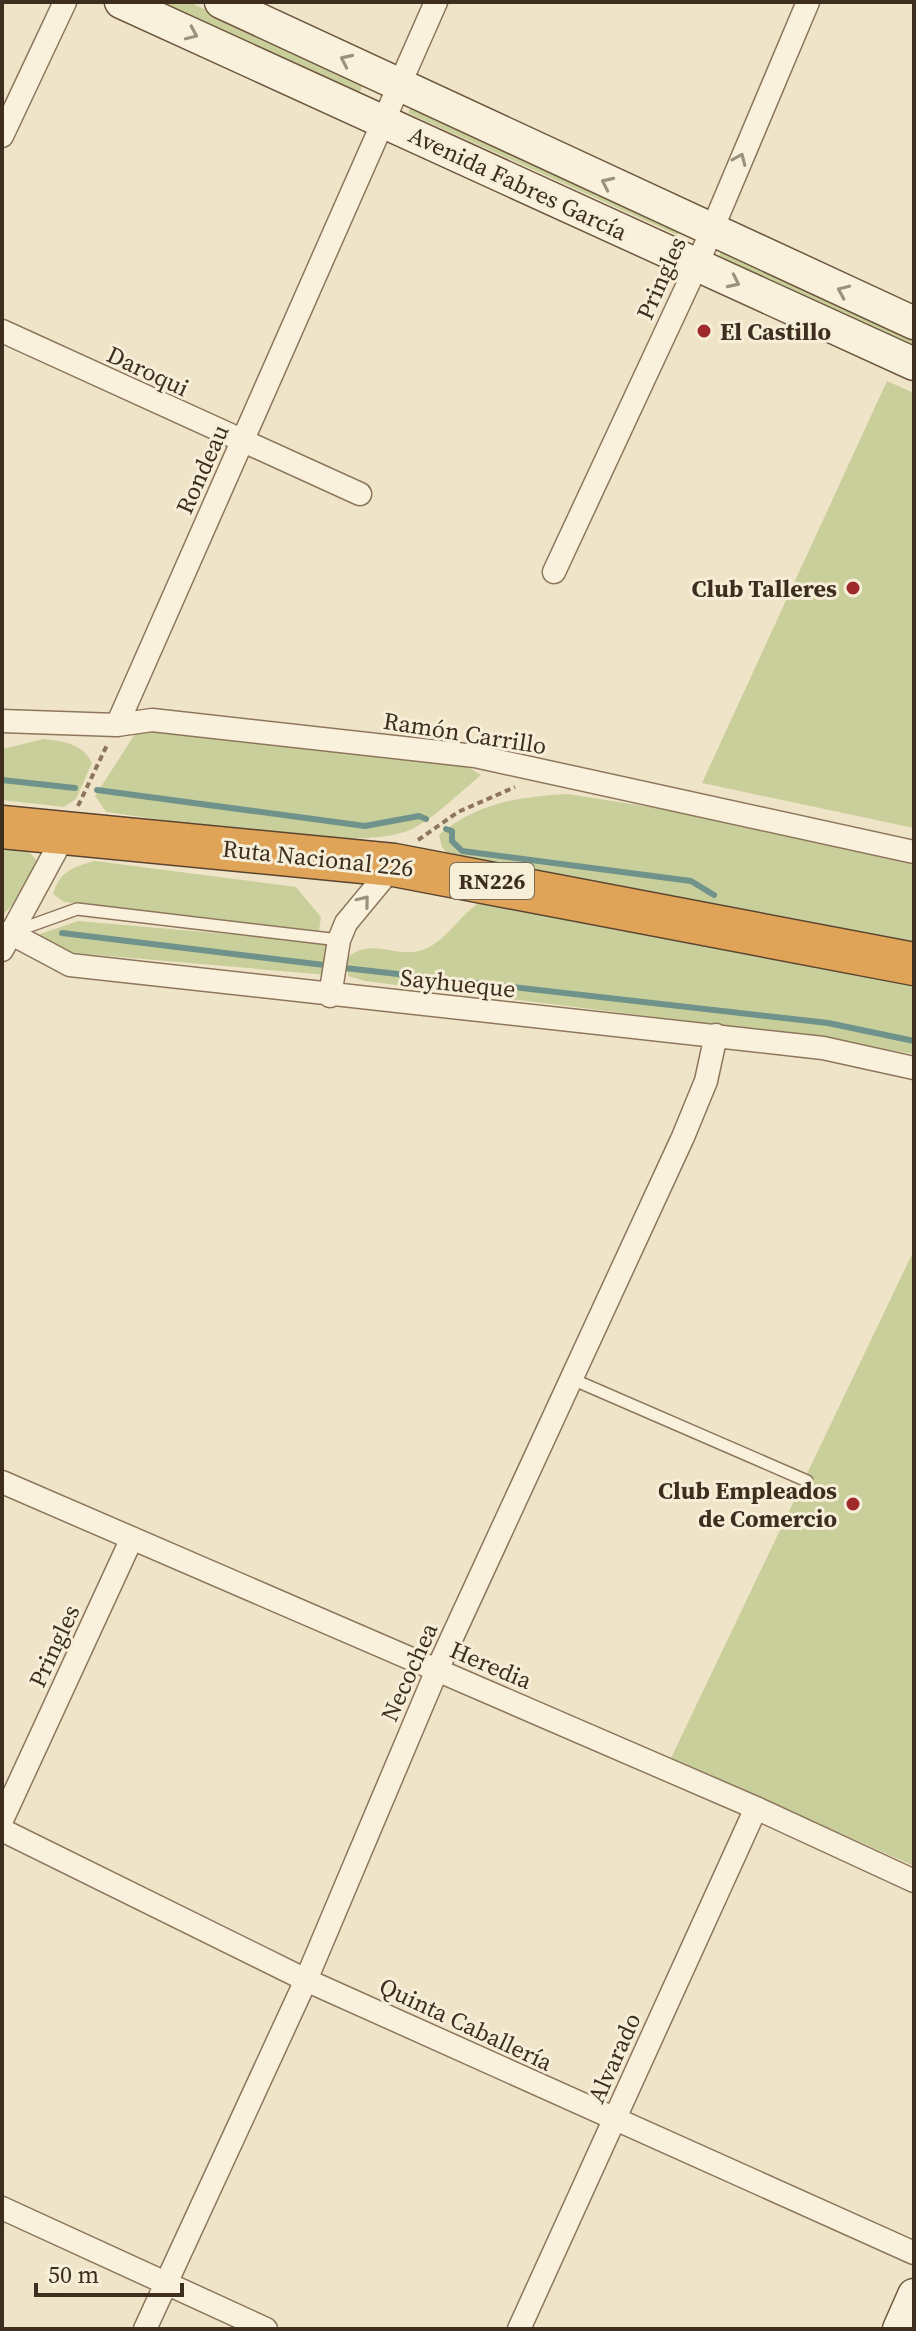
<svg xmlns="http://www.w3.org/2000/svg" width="916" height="2331" font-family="'Source Serif 4',serif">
	<rect width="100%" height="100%" fill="#f0e4c8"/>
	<path fill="#c9cf9b" d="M157 2H189L364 82 359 94Z
		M413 101 683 223 677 235 408 113Z
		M724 244 914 330V345L719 256Z
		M887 381 914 393V828L702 783Z
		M157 726 463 764 481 775C460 792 438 815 414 828 364 856 170 820 106 812L95 796 135 734Z
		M44 739C65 742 82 743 92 763L76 799 64 807 2 800V749Z
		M568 794 688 813 914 865V951L450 857 442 847 439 835C478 802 519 797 568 794Z
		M2 845 24 846 37 861 14 903 2 916Z
		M95 861 296 887 321 917 319 931 64 902 53 894C60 871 73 867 95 861Z
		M489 898 914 981V1054L769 1031 365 981 348 976 347 958C370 937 394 957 419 951 449 943 460 909 489 898Z
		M78 921 329 943 327 975 74 953 34 936Z
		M914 1250V1866L671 1758Z"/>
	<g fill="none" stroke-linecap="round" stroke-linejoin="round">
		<path stroke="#6f938a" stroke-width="6" d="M2 780 75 788
			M97 790 365 826 419 816 426 819
			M446 829 452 831V841L462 851 691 881 714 895
			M62 933 324 965
			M345 968 828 1023 914 1041"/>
		<g stroke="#8d765c" stroke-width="14">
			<path id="lane" d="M13 932 77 909 339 940
				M572 1379 807 1481"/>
		</g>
		<g stroke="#8d765c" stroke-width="25">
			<path id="street" d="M2 136 65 2
				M2 331 360 494
				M554 572 697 265 808 2
				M2 721 117 725 152 720 475 756 914 852
				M117 725 436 2
				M2 933H10L70 965 823 1048 914 1068
				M2 950 66 832
				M330 996 339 940 346 923 394 865
				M2 1482 756 1808 914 1881
				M2 1820 132 1538
				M2 1830 306 1980 914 2253
				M2 2208 266 2329
				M145 2329 306 1980 437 1670 683 1137 706 1081 716 1035
				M519 2329 756 1808"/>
		</g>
		<g stroke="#6f573f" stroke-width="35">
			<path id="secondary" d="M121 2 914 364
				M221 2 914 323
				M899 2329 914 2295"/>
		</g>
		<g stroke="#5b4430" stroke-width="45">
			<path id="highway" d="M2 827 394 865 914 964"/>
		</g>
		<path stroke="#8d765c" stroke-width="4" stroke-dasharray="6 4" stroke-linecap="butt" d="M78 806 107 745
			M418 840 458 812 515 787"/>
		<use href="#lane" stroke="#faf1dc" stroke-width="11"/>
		<use href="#street" stroke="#faf1dc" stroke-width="22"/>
		<use href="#secondary" stroke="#faf1dc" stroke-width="32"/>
		<use href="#highway" stroke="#e0a458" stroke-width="42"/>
	</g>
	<defs><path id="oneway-chevron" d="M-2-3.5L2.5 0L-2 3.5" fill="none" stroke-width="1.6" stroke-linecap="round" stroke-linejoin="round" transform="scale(2)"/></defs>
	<g stroke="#9c907e">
		<use href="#oneway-chevron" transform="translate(192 34) rotate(24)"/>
		<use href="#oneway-chevron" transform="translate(346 60) rotate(-155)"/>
		<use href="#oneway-chevron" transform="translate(740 159) rotate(-67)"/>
		<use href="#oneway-chevron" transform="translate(607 183) rotate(-155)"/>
		<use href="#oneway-chevron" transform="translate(734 282) rotate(25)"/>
		<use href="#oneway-chevron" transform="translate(843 291) rotate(-156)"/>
		<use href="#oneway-chevron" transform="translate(364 901) rotate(-51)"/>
	</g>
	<g fill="#9e2a2b" stroke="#f7eed8" stroke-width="3">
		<circle cx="704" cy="331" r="8"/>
		<circle cx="853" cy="588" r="8"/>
		<circle cx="853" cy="1504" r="8"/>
	</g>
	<g text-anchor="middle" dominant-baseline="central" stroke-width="6" stroke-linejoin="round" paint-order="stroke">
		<rect fill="#f7eed8" stroke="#756857" stroke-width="2" x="450" y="863" width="84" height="36" rx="6"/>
		<g font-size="22" font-weight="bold" fill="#3d2e20">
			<text x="492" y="881">RN226</text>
		</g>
		<g font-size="24" fill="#3d2e20" stroke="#f7eed8">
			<text transform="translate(518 183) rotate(25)">Avenida Fabres García</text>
			<text transform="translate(661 278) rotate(-66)">Pringles</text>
			<text transform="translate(148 371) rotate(25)">Daroqui</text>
			<text transform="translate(202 469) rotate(-66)">Rondeau</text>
			<text transform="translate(465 733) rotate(9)">Ramón Carrillo</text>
			<text transform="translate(318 858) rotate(6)">Ruta Nacional 226</text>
			<text transform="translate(458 983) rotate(6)">Sayhueque</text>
			<text transform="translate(54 1646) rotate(-65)">Pringles</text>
			<text transform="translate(491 1665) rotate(23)">Heredia</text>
			<text transform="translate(409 1672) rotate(-66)">Necochea</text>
			<text transform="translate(466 2024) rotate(25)">Quinta Caballería</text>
			<text transform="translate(614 2058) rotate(-66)">Alvarado</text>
		</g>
		<g font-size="24" font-weight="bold" fill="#3d2e20" stroke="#f7eed8" text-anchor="end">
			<text x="720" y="331" text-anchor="start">El Castillo</text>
			<text x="837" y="588">Club Talleres</text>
			<text x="837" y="1490">Club Empleados<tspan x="837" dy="28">de Comercio</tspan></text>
		</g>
	</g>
	<rect width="916" height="2331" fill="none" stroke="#3d2e20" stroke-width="8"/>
	<path d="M36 2283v12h146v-12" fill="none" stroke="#3d2e20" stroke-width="4"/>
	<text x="48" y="2283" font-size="24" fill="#3d2e20" stroke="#f7eed8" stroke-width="6" paint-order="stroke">50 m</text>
</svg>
